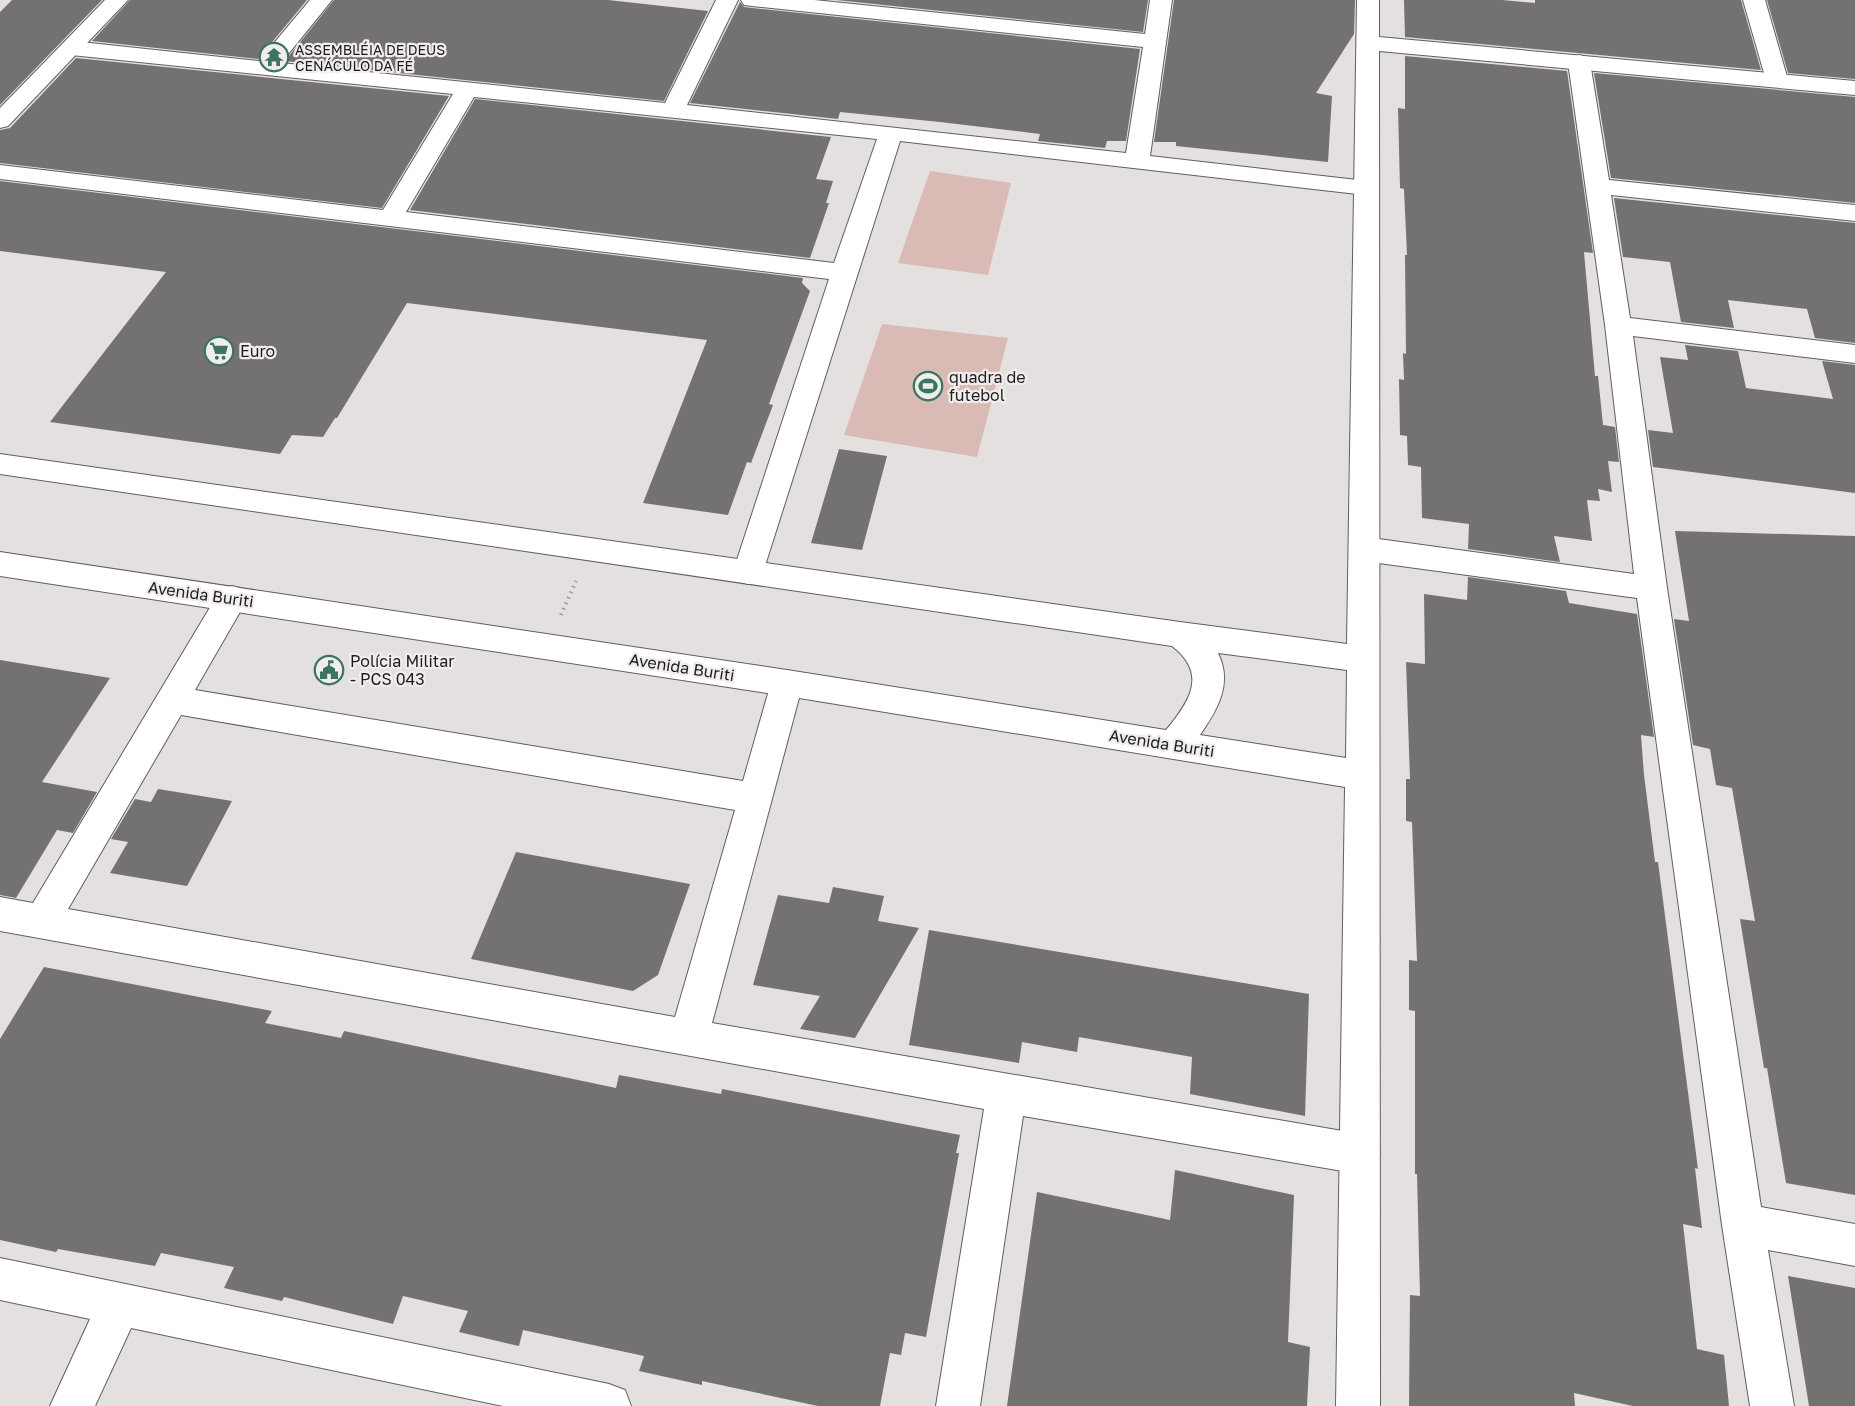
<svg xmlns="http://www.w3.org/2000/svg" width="1855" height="1406" font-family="'Golos Text',sans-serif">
	<rect width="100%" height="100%" fill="#e3e0df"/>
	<path fill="#dabab5" d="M930 171 1011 183 988 275 898 263Z
		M882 324 1008 338 977 457 844 435Z"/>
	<path fill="#747171" d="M12 0H102L0 105V12Z
		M130 0H307L258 59 92 41Z
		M334 0H608L708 11 664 101 285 61Z
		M836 0H1148L1143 32Z
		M1174 0H1355L1354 34 1316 93 1332 96 1328 162 1176 146V142H1154Z
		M1404 0H1502L1535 3V0H1741L1761 70 1405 37Z
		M1767 0H1855V79L1788 73Z
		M740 2 744 7 752 8 1140 49 1126 141H1107L1105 148 1038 141 1040 134 940 122 840 112 838 119 690 103Z
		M1405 56 1567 71 1593 253 1584 252 1595 376H1598L1603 425 1615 427 1619 462 1608 461 1612 492 1598 489 1600 501 1587 500 1592 541 1554 536 1560 562 1468 549 1469 524 1422 518 1421 467 1408 465 1407 436 1400 435 1399 379 1404 380 1403 353 1406 354 1405 255H1407L1404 189 1400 188 1398 108 1405 109Z
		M76 58 449 96 382 208 0 163V130L10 128Z
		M1594 73 1855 97V203L1611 178Z
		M475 99 831 137 816 179 833 181 826 203H829L810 258 410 210Z
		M0 181 803 278 802 283 810 291 769 404 773 405 751 463 747 462 728 515 643 503 707 340 407 303 337 418H335L323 437 292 435 280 454 50 422 166 272 0 251Z
		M1614 198 1855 223V343L1815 338 1807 309 1728 300 1734 328 1681 322 1670 262 1623 257Z
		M1685 345 1738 351 1746 388 1833 399 1822 361 1855 365V493L1653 467 1648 430 1673 433 1660 357 1688 360Z
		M839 449 887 456 862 550 811 543Z
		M1675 531 1855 536V1195L1786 1183 1767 1068H1764L1740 919 1755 921 1732 788 1716 785 1710 749 1693 745 1674 619 1689 621Z
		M1468 577 1566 591 1569 603 1637 614 1654 737 1641 735 1644 775 1655 862H1658L1698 1169 1695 1168 1702 1228 1683 1224 1697 1349 1724 1355 1729 1406H1633L1574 1393 1575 1406H1409L1410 1295 1420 1296 1417 1174H1415V1011L1409 1010V960L1417 961 1412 822 1406 821V779H1410L1406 662 1425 664 1424 594 1467 600Z
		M0 660 110 678 42 782 97 792 73 833 57 830 16 898 0 895Z
		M158 789 232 801 187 886 110 873 128 842 111 839 135 799 151 802Z
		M516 852 690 884 658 975 633 991 471 959Z
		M833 887 884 896 878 921 919 928 855 1038 800 1029 820 996 753 985 778 895 829 903Z
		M929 930 1309 994 1305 1116 1190 1094 1192 1057 1079 1037 1077 1052 1022 1042 1019 1063 909 1045Z
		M44 967 272 1011 265 1023 341 1038 344 1031 616 1088 619 1075 721 1094 722 1089 960 1135 956 1153H959L926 1337 905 1333 901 1355 890 1353 880 1406H818L702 1381V1385L639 1371 644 1356 523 1330 519 1346 459 1332 468 1311 403 1296 393 1324 284 1297 282 1301 224 1288 234 1267 161 1253 155 1266 58 1249 56 1252 0 1240V1039Z
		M1175 1170 1294 1195 1288 1342 1310 1347 1307 1406H1007L1037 1192 1170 1220Z
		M1788 1276 1855 1288V1406H1809Z"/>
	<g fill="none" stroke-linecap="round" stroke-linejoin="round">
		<g stroke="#615e5d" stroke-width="2">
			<path id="street" d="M310 0H332L281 63 665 103 716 0H738L687 105 1126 153 1143 47 752 6 744 5 741 0H814L1145 34 1150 0H1172L1150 156 1366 181 1375 183 1378 188 1375 193 1366 195 900 141 763 572 759 580 748 584 737 580 733 572 829 279 0 179V165L383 210 453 94 71 55 63 53 60 48 63 43 71 41 259 61ZM474 97 877 139 834 263 406 212Z
				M1743 0H1765L1788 80 1785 85 1777 87 1769 85 1766 80Z
				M1579 55 1587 57 1590 62 1609 180 1855 205V221L1611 195 1630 318 1855 345V363L1633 336 1667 588 1761 1207 1855 1224V1266L1768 1250 1794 1406H1750L1722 1225 1637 598 1364 561 1353 557 1349 549 1353 541 1364 537 1634 574 1605 325 1568 62 1571 57Z
				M232 586 243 589 248 598 195 690 743 781 771 683 775 674 787 670 799 674 803 683 712 1023 1360 1134 1374 1140 1380 1154 1374 1168 1360 1174 1023 1116 980 1406H936L984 1109 0 931V897L33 903 221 589ZM181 715 735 810 675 1017 68 909Z
				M0 1258 609 1384 625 1390 631 1406H503L131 1328 95 1406H50L90 1319 0 1300Z"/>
		</g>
		<g stroke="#615e5d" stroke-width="2">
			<path id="secondary" d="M105 0H128L8 126 0 128V108Z
				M1357 0H1379V37L1855 81V95L1379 51 1380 1406H1336L1345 787 787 696 0 576V552L787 670 1166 730C1190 701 1208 674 1172 646L0 474V454L1180 622 1347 644ZM1218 653 1347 670 1346 758 1200 735C1218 709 1233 683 1218 653Z"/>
		</g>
		<path stroke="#9f9d9c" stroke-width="4" stroke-dasharray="1.5 4.5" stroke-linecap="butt" d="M561 615 576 581"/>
		<use href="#street" fill="#fff" fill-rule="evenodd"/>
		<use href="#secondary" fill="#fff" fill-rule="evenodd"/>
	</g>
	<defs>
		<g id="temple-ring" transform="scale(1.5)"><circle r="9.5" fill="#f1edec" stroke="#3b755f" stroke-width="1.5"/><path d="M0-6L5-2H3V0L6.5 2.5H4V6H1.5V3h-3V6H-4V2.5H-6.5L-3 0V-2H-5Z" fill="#3b755f"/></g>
		<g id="supermarket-ring" transform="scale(1.5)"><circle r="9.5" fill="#f1edec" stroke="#3b755f" stroke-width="1.5"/><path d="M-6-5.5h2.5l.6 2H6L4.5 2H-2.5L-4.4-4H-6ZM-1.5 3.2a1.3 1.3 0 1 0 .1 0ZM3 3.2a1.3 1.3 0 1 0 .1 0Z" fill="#3b755f"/></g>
		<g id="stadium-ring" transform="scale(1.5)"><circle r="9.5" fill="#f1edec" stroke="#3b755f" stroke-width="1.5"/><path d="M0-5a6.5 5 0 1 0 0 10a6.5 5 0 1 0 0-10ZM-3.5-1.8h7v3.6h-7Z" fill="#3b755f"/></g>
		<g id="civic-ring" transform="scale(1.5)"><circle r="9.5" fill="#f1edec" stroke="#3b755f" stroke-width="1.5"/><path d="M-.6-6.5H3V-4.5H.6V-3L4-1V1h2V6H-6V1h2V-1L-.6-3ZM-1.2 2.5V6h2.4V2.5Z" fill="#3b755f"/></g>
	</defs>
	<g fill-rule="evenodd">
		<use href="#temple-ring" x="274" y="57"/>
		<use href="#supermarket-ring" x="219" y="351"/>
		<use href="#stadium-ring" x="928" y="386"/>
		<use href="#civic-ring" x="329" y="670"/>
	</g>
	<g text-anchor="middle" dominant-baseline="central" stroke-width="4.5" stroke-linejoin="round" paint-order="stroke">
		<g font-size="14" fill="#1e1d1c" stroke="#f1edec" text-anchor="start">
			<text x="295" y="49">ASSEMBLÉIA DE DEUS<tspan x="295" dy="16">CENÁCULO DA FÉ</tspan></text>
		</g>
		<g font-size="16" fill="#1e1d1c" stroke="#f1edec" text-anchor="start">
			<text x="240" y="351">Euro</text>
			<text x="949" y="377">quadra de<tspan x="949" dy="18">futebol</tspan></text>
			<text x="350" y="661">Polícia Militar<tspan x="350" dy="18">- PCS 043</tspan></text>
		</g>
		<g font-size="16" fill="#1e1d1c" stroke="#f1edec">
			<text transform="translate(201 594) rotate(8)">Avenida Buriti</text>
			<text transform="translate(682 667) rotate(9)">Avenida Buriti</text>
			<text transform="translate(1162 743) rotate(9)">Avenida Buriti</text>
		</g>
	</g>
</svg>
